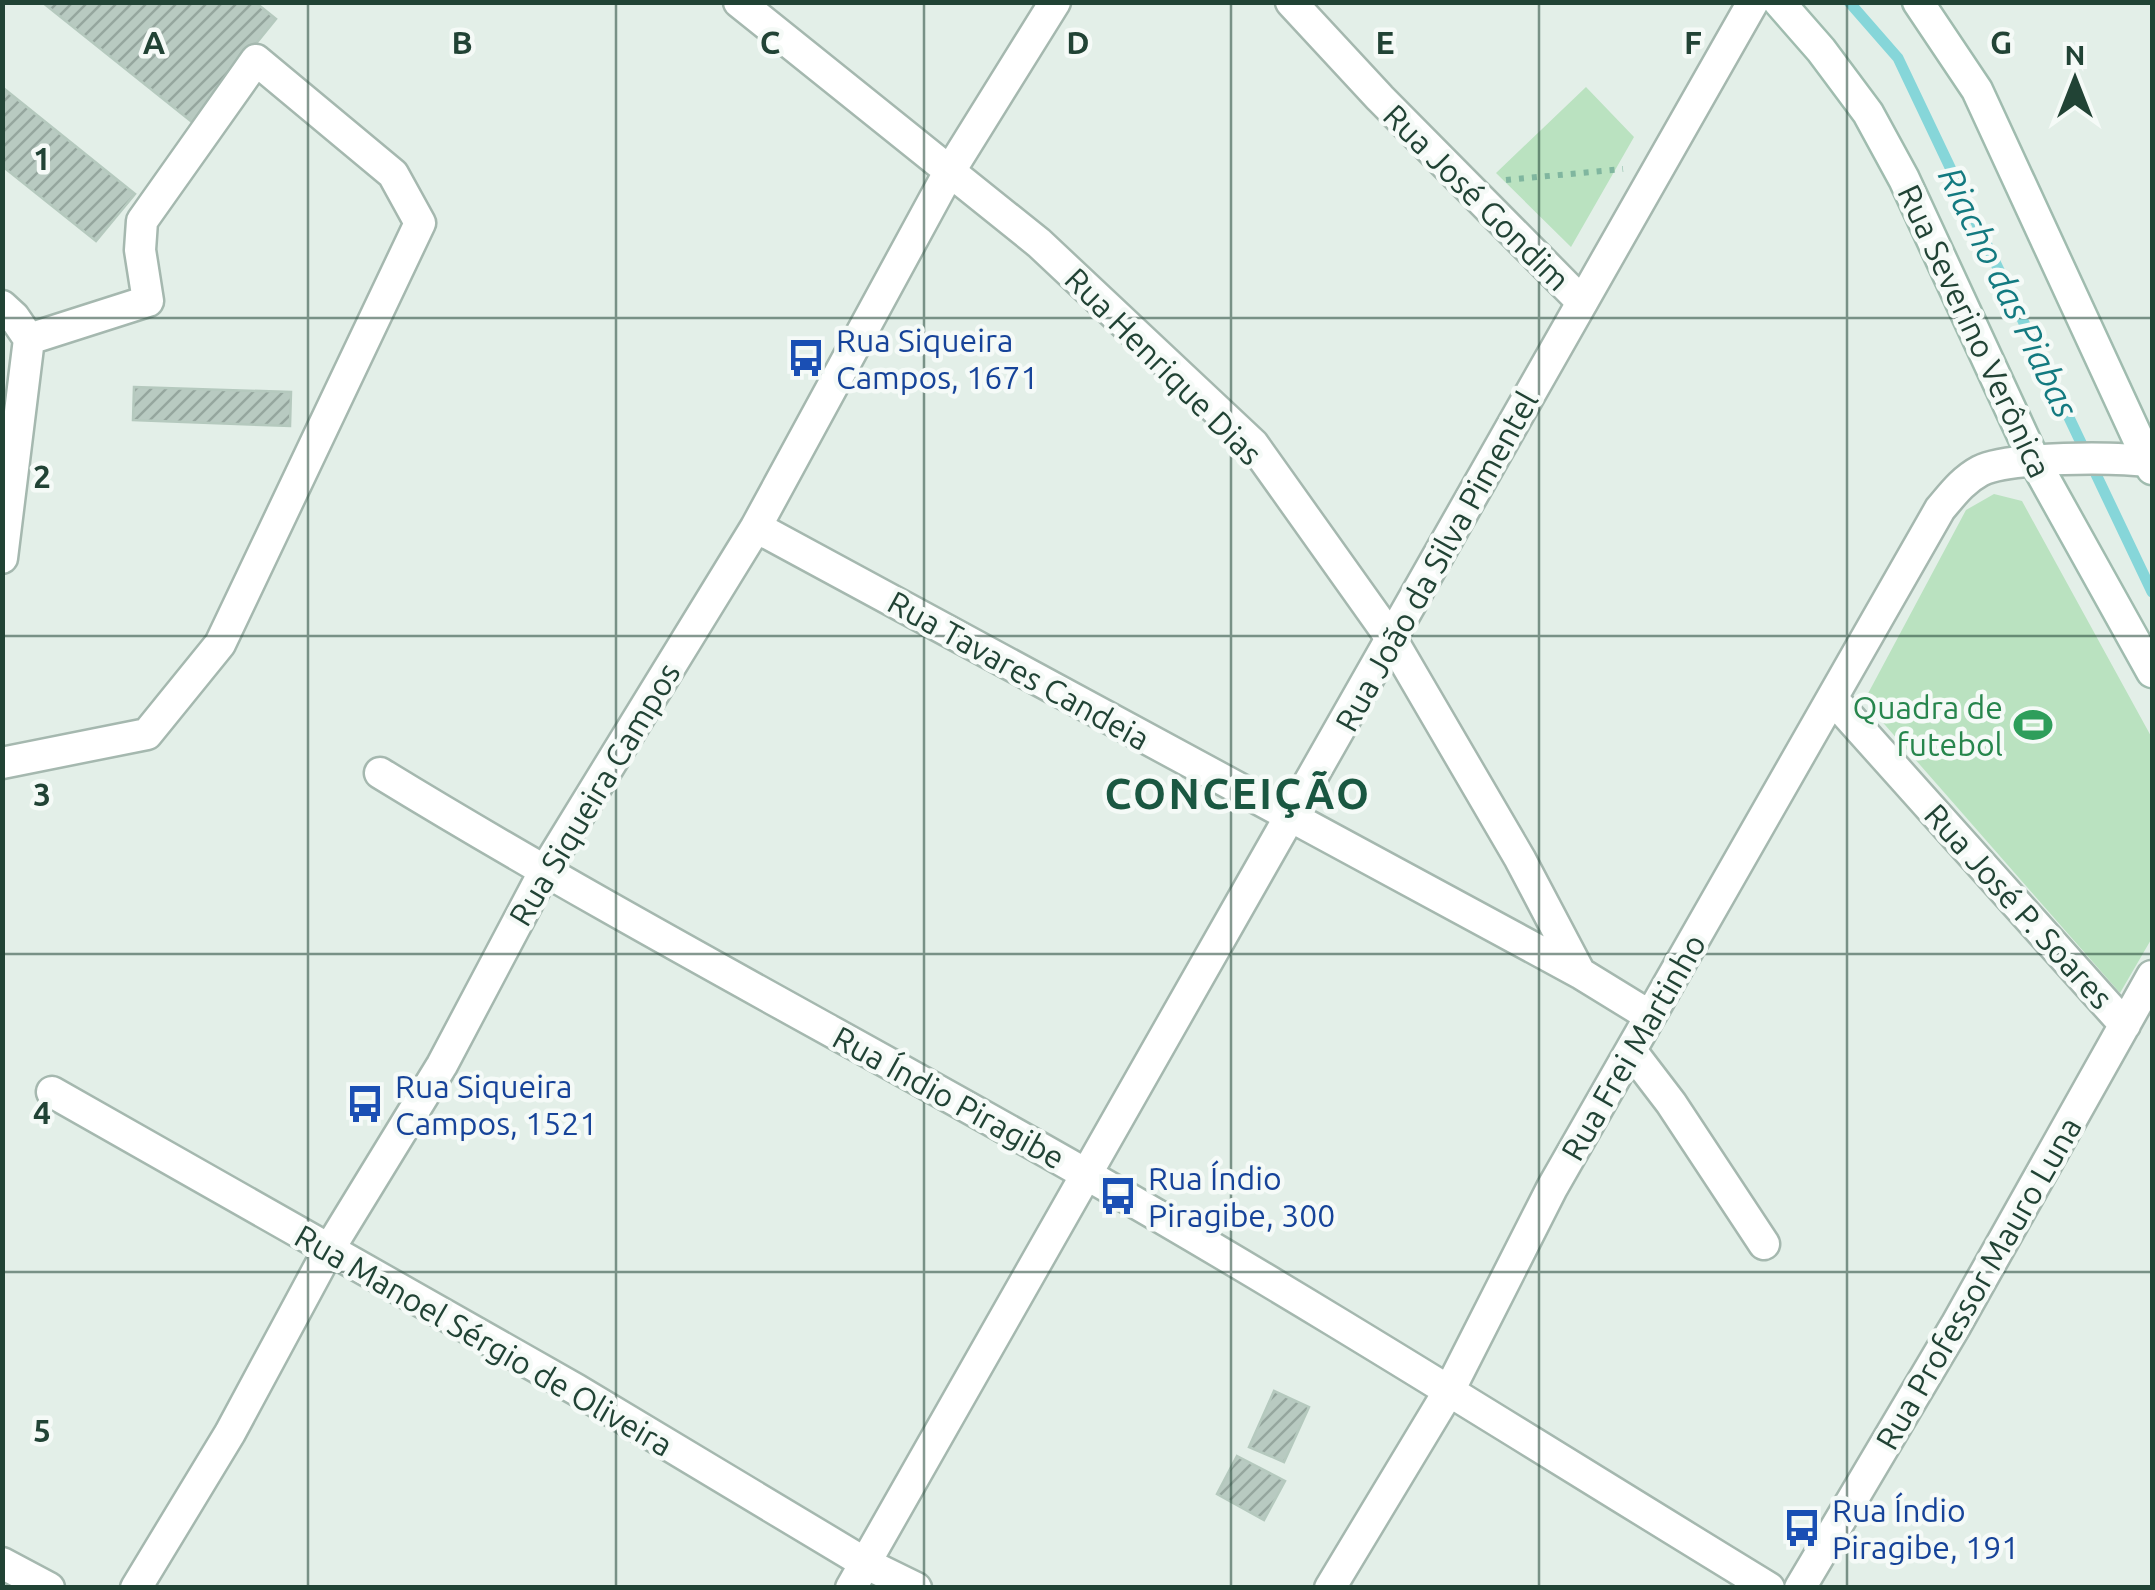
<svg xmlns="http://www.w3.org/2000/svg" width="2155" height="1590" font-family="Ubuntu,sans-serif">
	<defs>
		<pattern id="building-hatch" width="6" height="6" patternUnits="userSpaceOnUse" patternTransform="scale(2.5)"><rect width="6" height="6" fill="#b8cac1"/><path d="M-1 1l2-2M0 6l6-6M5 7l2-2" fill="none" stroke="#95a69e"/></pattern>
	</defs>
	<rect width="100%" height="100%" fill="#e3efe8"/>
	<path fill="#bae2c0" d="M1586 87 1634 137 1571 247 1496 173Z
		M1994 494 2022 501 2152 738V938L2120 993 1864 701 1966 510Z"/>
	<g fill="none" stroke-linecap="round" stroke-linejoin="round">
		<path stroke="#86d6d9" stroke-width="11" d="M1849 2 1898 58 2152 592"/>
	</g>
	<path fill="url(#building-hatch)" stroke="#b5c9be" stroke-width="2.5" d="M42 2H255L276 19 192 122Z
		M2 87 135 194 96 241 2 166Z
		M134 387 291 392 290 426 133 420Z
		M1274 1391 1309 1407 1284 1462 1249 1447Z
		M1237 1456 1285 1481 1264 1520 1217 1494Z"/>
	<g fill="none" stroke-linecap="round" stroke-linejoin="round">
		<g stroke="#a5b8af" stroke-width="35">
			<path id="minor" d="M739 2 1039 243 1253 444 1391 638 1520 859 1580 973
				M1291 2 1380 98 1582 302
				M2 306 14 317 29 339 2 558
				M756 527 1580 973 1650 1016
				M1832 698 2125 1025
				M2 763 147 734 220 644 420 223 393 174 256 60 142 221 140 250 148 301 29 339
				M380 773C612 915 854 1041 1091 1177 1320 1308 1543 1450 1769 1588
				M1632 1052 1671 1103 1764 1244
				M52 1092 577 1390 865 1563 916 1588
				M2 1563 49 1588
				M136 1588 230 1433 328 1251 442 1065 544 872 756 527 948 174 1055 2
				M1330 1588 1450 1389 1552 1188 1940 509C1952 495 1963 480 1980 471 2009 456 2118 457 2152 462
				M1800 1588 1956 1325 2152 976"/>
		</g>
		<g stroke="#a5b8af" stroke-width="35">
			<path id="tertiary" d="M851 1588 1753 2"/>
		</g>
		<g stroke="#a0bcaf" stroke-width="35">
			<path id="secondary" d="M1779 2 1821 50 1868 113 1904 179 2034 460 2152 672
				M1918 2 1977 90 2152 469"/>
		</g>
		<path stroke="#80b69f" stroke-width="6" stroke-dasharray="5 8" stroke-linecap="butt" d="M1506 180 1623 169"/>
		<use href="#minor" stroke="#fff" stroke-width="30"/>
		<use href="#tertiary" stroke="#fff" stroke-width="30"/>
		<use href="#secondary" stroke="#fff" stroke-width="30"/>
	</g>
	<path fill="none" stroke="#214335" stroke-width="2.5" stroke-opacity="0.55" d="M308 2V1588M616 2V1588M924 2V1588M1231 2V1588M1539 2V1588M1847 2V1588M2 318H2152M2 636H2152M2 954H2152M2 1272H2152"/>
	<defs>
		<g id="bus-bare" transform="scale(3)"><path d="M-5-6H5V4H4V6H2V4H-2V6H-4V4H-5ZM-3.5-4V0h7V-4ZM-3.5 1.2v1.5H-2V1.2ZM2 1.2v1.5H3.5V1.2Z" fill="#1a4fb4" stroke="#f5faf7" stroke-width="2.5" paint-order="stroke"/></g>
		<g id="stadium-bare" transform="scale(3)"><path d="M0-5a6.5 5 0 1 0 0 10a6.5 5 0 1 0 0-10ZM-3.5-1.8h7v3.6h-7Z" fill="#2e9e5b" stroke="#f5faf7" stroke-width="2.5" paint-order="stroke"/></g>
	</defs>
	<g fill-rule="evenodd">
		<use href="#bus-bare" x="806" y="358"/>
		<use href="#stadium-bare" x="2033" y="725"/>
		<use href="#bus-bare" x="365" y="1104"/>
		<use href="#bus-bare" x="1118" y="1196"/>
		<use href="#bus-bare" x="1802" y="1528"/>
	</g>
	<g text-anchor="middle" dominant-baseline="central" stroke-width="9" stroke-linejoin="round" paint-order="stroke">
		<g font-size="32" fill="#214335" stroke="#f5faf7">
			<text transform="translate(1477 197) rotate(45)">Rua José Gondim</text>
			<text transform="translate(1975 331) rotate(65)">Rua Severino Verônica</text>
			<text transform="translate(1164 366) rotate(45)">Rua Henrique Dias</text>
			<text transform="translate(1436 561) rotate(-61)">Rua João da Silva Pimentel</text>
			<text transform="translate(1019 670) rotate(29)">Rua Tavares Candeia</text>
			<text transform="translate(594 794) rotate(-59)">Rua Siqueira Campos</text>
			<text transform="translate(2019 906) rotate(48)">Rua José P. Soares</text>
			<text transform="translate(1633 1047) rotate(-60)">Rua Frei Martinho</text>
			<text transform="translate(949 1097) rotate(29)">Rua Índio Piragibe</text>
			<text transform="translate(1978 1283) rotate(-60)">Rua Professor Mauro Luna</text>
			<text transform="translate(484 1340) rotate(30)">Rua Manoel Sérgio de Oliveira</text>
		</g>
		<g font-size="32" fill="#164399" stroke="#f5faf7" text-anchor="start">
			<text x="836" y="340">Rua Siqueira<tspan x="836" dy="37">Campos, 1671</tspan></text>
			<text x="395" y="1086">Rua Siqueira<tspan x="395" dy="37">Campos, 1521</tspan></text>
			<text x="1148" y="1178">Rua Índio<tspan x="1148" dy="37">Piragibe, 300</tspan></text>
			<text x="1832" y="1510">Rua Índio<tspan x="1832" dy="37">Piragibe, 191</tspan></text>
		</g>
		<g font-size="32" fill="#27864d" stroke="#f5faf7" text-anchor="end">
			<text x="2003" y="707">Quadra de<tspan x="2003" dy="37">futebol</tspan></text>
		</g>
		<g font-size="35" font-style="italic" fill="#137a80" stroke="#f5faf7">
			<text transform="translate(2009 292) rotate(64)">Riacho das Piabas</text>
		</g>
		<g font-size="42" font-weight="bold" letter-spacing="2.5" fill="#1a5741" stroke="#f5faf7">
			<text x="1238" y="793">CONCEIÇÃO</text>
		</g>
	</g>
	<g font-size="32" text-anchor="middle" font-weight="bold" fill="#214335" stroke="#f5faf7" stroke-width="9" stroke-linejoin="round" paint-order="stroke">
		<text x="154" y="54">A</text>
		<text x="462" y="54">B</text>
		<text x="770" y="54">C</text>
		<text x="1078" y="54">D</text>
		<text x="1385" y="54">E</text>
		<text x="1693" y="54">F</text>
		<text x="2001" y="54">G</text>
		<text x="42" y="170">1</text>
		<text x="42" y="488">2</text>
		<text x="42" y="806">3</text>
		<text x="42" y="1124">4</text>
		<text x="42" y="1442">5</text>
	</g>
	<rect width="2155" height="1590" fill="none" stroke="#214335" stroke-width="10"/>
	<g transform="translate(2075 80)" stroke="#f5faf7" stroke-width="8" paint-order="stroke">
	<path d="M0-8L18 38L0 25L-18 38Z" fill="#214335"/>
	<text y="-15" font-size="28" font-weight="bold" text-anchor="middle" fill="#214335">N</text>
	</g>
</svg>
